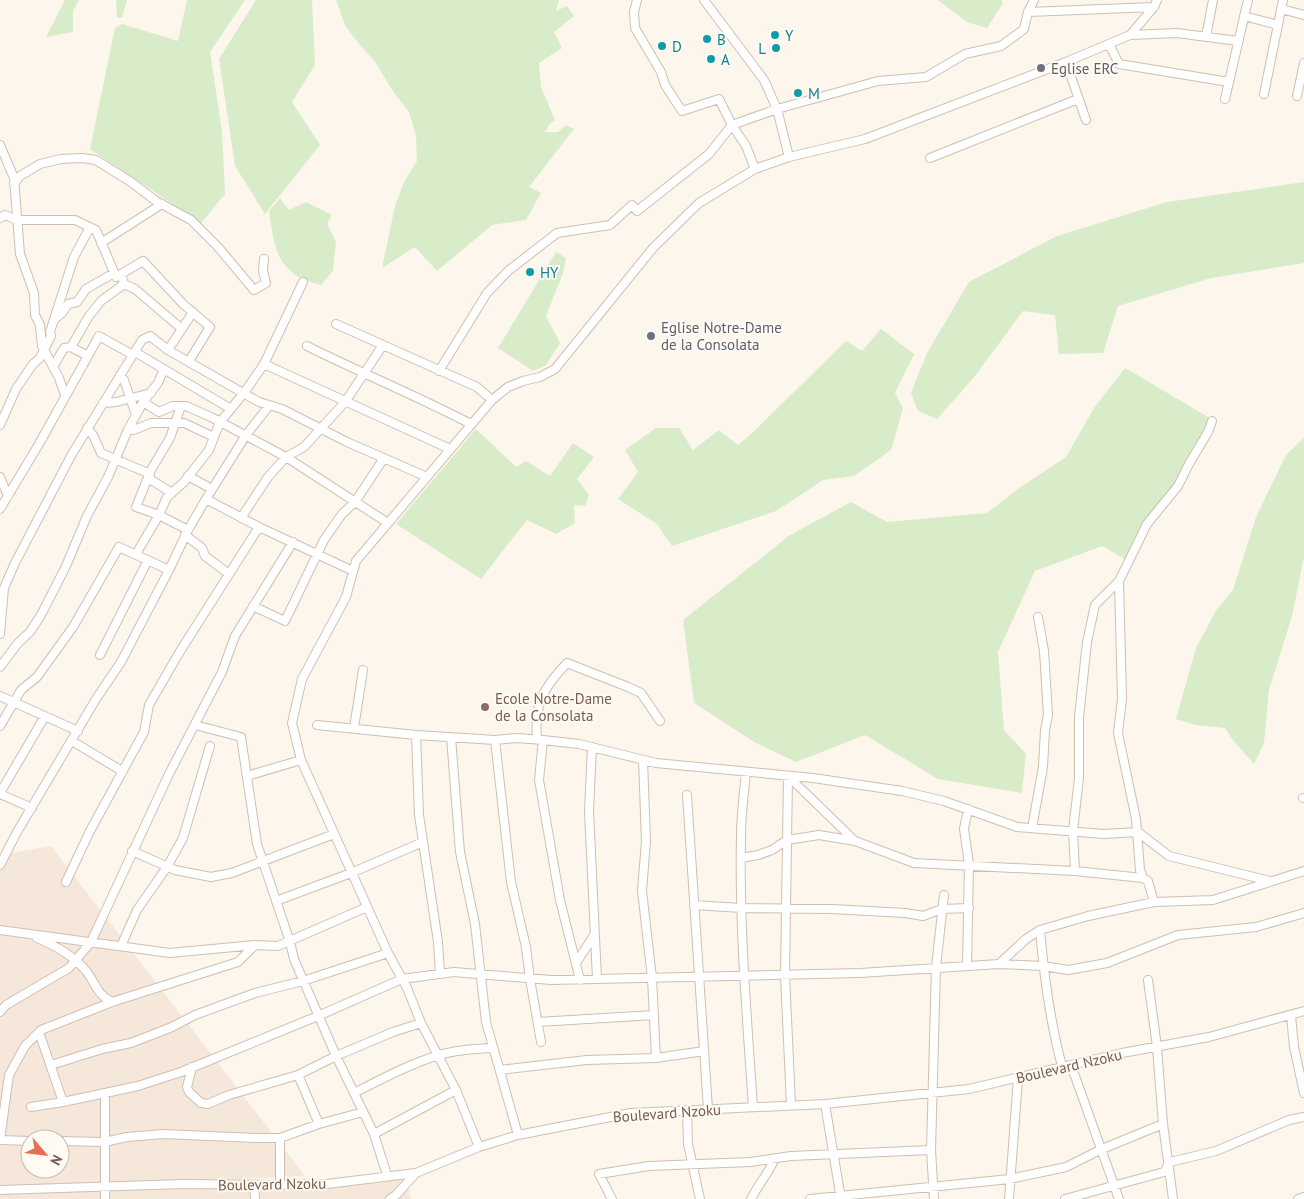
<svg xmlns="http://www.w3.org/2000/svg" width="1304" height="1199" font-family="'PT Sans',sans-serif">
	<rect width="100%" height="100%" fill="#fdf6ec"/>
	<path fill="#f5e8da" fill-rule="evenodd" d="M51 846 305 1176 60 1187H0V855ZM30 1139H60V1169H30Z
		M406 1178 411 1199H0V1194L108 1189 326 1186Z"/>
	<path fill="#d8ecc9" d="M65 0H79L73 11V32L46 37Z
		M116 0H127L122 17 117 18Z
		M187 0H245L210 52 222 131 225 194 201 223 90 149 115 28 122 24 178 41Z
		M256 0H312L315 65 292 102 320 145 265 214 235 166 219 59Z
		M336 0H559L556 11 567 6 574 16 554 32 562 48 539 63 541 87 555 120 549 125 545 132H558L566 125 574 129 529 187 541 193 526 220 492 225 437 271 415 247 382 268 395 206 404 182 417 161 416 135 409 112 392 90 376 63 360 45 346 27Z
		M938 0H1002L1003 3 987 28 967 22Z
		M1304 182V263L1211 278 1118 306 1103 353 1059 354 1055 315 1023 311 975 376 937 419 918 411 911 393 927 353 969 282 1057 236 1167 202Z
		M280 198 289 210 306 202 332 215 327 224 336 242 333 271 321 285C314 283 305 281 299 277 274 263 273 236 269 211Z
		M556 252 566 258 563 273 546 316 560 343 546 365 533 371 498 348Z
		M881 329 914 354 895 393 903 409 891 450 854 476 823 480 776 511 672 546 657 524 618 499 638 472 625 450 656 428H679L693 450 719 430 738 445 750 435 846 341 862 351Z
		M1125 368 1215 421 1130 562 1102 546 1035 571 998 652 1004 730 1026 754 1022 793 938 779 865 735 796 762 756 743 694 703 683 620 790 535 851 502 887 522 987 513 1019 488 1066 457 1094 408Z
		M476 429 516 467 526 461 550 476 573 443 594 457 577 479 589 495 585 506 574 505 575 523 556 534 527 520 481 579 396 524Z
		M1304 438V557L1292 616 1269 690 1264 743 1254 764 1232 739 1225 728 1195 725 1176 719 1196 648 1217 609 1233 590 1256 517 1286 455Z"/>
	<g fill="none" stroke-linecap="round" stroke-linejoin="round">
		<g stroke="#d1beb0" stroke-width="10">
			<path id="minor" d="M637 0 634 12 635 28 661 72 665 85 682 111 719 99 732 125 746 146 755 169
				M704 0 764 80 777 109 789 157
				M1281 9 1304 15
				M1028 12 1154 7
				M1244 16 1278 25
				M1130 35 1177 33 1238 41
				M1206 37 1213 0
				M1109 44 1119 64 1229 82
				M1066 62 1086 120
				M1264 94 1283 0
				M1297 96 1304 63
				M1225 99 1248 0
				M0 145 14 178 20 254 34 293 35 315 40 325 42 346 59 378 65 395
				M930 158 1078 99
				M14 184 20 176 40 164 61 159 82 158 96 160 131 182 156 201 191 220 218 247 254 290 266 283 263 271 264 259
				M0 218 5 215 17 220H75L96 230 116 277 143 261 183 304 210 327 189 361
				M101 243 162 204
				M123 280 124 284 135 289 182 329
				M55 319 62 313 68 304 77 302 86 289 114 273
				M336 324 477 387 492 400
				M307 346C361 373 417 396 471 424
				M71 347 88 356
				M168 350 193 312
				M135 352 231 409
				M264 364 450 449
				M53 367 64 348 71 347 89 316 101 301 124 284
				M439 371 487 293 508 271 557 233 610 225 632 205 637 211 709 154 732 125 777 109 878 81 926 77 965 54 1001 46 1024 29 1028 12 1034 0
				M120 375 124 380 136 415
				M143 402 159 412 173 406H186L211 417 286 457 388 523
				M103 403 116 402 151 393
				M181 406 170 438 151 470 136 507 159 515 188 530
				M0 425 16 389 33 364 40 358 51 336 50 332 74 257 90 227
				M87 428 93 435 101 453 150 474
				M128 429 134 430 151 423H184L214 437
				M188 476 212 489
				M0 477 8 496
				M148 478 172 493
				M206 499 259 527 353 571
				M0 509 39 444 99 336 133 355
				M241 518 268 477 286 457 304 447 345 402 383 345
				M185 535 202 548 205 556 229 574
				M136 554 159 515 167 497 184 482 209 450 220 422 244 393 264 364 303 282
				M1119 581 1122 699 1118 733 1136 819 1140 870 1143 878
				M253 606 285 621 324 540 342 514 355 502 384 458
				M0 634 4 588 15 563 72 454 142 340 150 336 168 350 259 402 282 409 347 442 427 477
				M100 655 148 560
				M0 667 18 643 30 632 41 615 66 566 87 516 108 477 127 432 143 402 158 383 164 369
				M0 696 78 731
				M195 725 241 737 257 844 290 942 294 959 336 1056 374 1134 387 1175
				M317 725 416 735 495 740 517 738 543 740 539 780 560 900 580 980
				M0 726 21 690 37 677 73 627 119 547 169 570
				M354 728 363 670
				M416 735 419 815 438 942 440 974
				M451 737 460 852 475 924 486 1022 518 1135
				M537 739C534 704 543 688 567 663L628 687 641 693 660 721
				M495 740 511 882 526 947 530 979 541 1042
				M543 740 579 744 656 763 813 778 902 791 944 801 1017 827 1104 834 1138 832 1169 856 1270 881
				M72 741 122 771
				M592 747 589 811 597 979
				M643 760 646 841 642 891 652 978 656 1058
				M746 772C744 793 741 815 741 836 739 927 747 1017 753 1107
				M247 776 301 760
				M788 776 785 975 791 1105
				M788 776 855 841
				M0 793 45 716
				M0 794 32 808
				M687 795 708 1109
				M1303 798H1304
				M1032 828 1043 767 1045 730 1048 715 1044 651 1038 617
				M132 851 175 870 211 877 232 873 334 834
				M741 858 758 855 772 850 787 840 819 835 855 841 914 863 1075 871 1143 878 1148 881 1154 902
				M0 865 17 832 96 699 121 662 169 570 188 530 206 499 246 435 269 406
				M1075 871 1073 831 1079 778V717L1087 642 1095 605 1119 581 1147 524 1178 486 1189 464 1208 432 1212 421
				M66 882 90 831 144 732 149 705 179 653 259 527
				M276 901 351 873 423 842
				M694 905 742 908 832 909 905 913 923 916 942 909 969 908
				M0 930 170 953 255 945 278 946 367 907
				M1040 930C1044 976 1050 1022 1062 1066
				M37 938C54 945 75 957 87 972 97 986 96 993 112 1002
				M121 946 137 910 167 867 183 838 210 746
				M576 963 595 934
				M999 964 1043 966 1068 970 1107 963 1178 935 1256 927 1304 913
				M967 966 969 864 964 829 968 809
				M1148 980 1157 1047 1163 1124 1173 1199
				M0 1012 6 1005 69 968 91 942 169 774 222 672 235 636 293 542
				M1291 1016 1294 1047 1304 1093
				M538 1022 654 1015
				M39 1032 63 1102
				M51 1065 102 1049 131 1043 172 1027 195 1015 255 993 303 981 388 953
				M1071 1065 1119 1199
				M192 1067 187 1087 189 1092 201 1103 208 1104 229 1095 298 1075 336 1056 393 1032 421 1023
				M500 1070 587 1060 656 1058 704 1051
				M298 1075 319 1124
				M354 1093C380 1080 407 1065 436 1056 454 1050 475 1049 493 1048
				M825 1104 841 1199
				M31 1107 63 1102 138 1086 181 1072 318 1016 402 979 454 972 551 980 860 973 999 964 1026 939 1040 930 1088 916 1154 902 1213 900 1304 871
				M687 1110 688 1144 700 1199
				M374 1134 456 1090
				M0 1140 9 1075 25 1046 41 1030 112 1002 238 962 255 945
				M0 1140 30 1141
				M60 1141 104 1142 127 1137 163 1134 256 1138H280L319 1124 363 1112
				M479 1147 456 1090 421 1023 407 988 388 953 301 760 292 723 302 679 346 597 356 561 492 400 508 387 523 381 540 377 555 369 653 248 699 203 755 169 789 157 865 139 1066 62 1130 35 1154 7 1157 0
				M254 1185 255 1199
				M280 1185V1138
				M0 1190 182 1184 280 1185 327 1184 416 1173 479 1147 518 1135 631 1113 825 1104 969 1089 1122 1053 1209 1037 1304 1011
				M105 1199V1093
				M390 1199 396 1195 416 1173
				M612 1199 599 1174 649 1166 750 1162 791 1156 931 1150
				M751 1199C758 1185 768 1174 774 1160
				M810 1199 1010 1179 1066 1167 1102 1149 1163 1124
				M934 1199 931 1150 936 967 944 895
				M1009 1199 1018 1078
				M1065 1199 1164 1172 1170 1162 1216 1151 1289 1120 1304 1117
				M1298 1199 1304 1197"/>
		</g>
		<use href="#minor" stroke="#fff" stroke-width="8"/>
	</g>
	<g fill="#0f9aa8" stroke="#fffaf3" stroke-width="2">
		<circle cx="775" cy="35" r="5"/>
		<circle cx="707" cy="39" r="5"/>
		<circle cx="662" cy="46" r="5"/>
		<circle cx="776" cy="48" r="5"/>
		<circle cx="711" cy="59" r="5"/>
		<circle cx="798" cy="93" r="5"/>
		<circle cx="530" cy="272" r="5"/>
	</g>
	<g fill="#6b7280" stroke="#fffaf3" stroke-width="2">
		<circle cx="1041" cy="68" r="5"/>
		<circle cx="651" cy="336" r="5"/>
	</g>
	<circle fill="#8d6e63" stroke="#fffaf3" stroke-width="2" cx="485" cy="707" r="5"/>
	<g text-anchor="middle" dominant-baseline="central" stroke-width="4" stroke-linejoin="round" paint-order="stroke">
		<g font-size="15" fill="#0d838f" stroke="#fffaf3" text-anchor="start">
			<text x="785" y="35">Y</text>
			<text x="717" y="39">B</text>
			<text x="672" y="46">D</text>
			<text x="766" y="48" text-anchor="end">L</text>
			<text x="721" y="59">A</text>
			<text x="808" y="93">M</text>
			<text x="540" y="272">HY</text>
		</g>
		<g font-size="15" fill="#5b616d" stroke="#fffaf3" text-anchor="start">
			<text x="1051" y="68">Eglise ERC</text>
			<text x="661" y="327">Eglise Notre-Dame<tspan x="661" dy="17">de la Consolata</tspan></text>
		</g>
		<g font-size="15" fill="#785e54" stroke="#fffaf3" text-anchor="start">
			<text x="495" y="698">Ecole Notre-Dame<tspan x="495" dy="17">de la Consolata</tspan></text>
		</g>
		<g font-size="15" fill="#7a5c4d" stroke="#fffaf3">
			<text transform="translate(1069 1066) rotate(-13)">Boulevard Nzoku</text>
			<text transform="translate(667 1113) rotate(-4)">Boulevard Nzoku</text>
			<text transform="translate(272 1184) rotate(-1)">Boulevard Nzoku</text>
		</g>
	</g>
	<g transform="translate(45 1154) rotate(118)"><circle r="24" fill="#fffaf3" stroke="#cabbb1"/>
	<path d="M0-4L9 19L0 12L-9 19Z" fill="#e76f51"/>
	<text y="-8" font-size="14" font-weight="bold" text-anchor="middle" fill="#7a5c4d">N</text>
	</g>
</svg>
